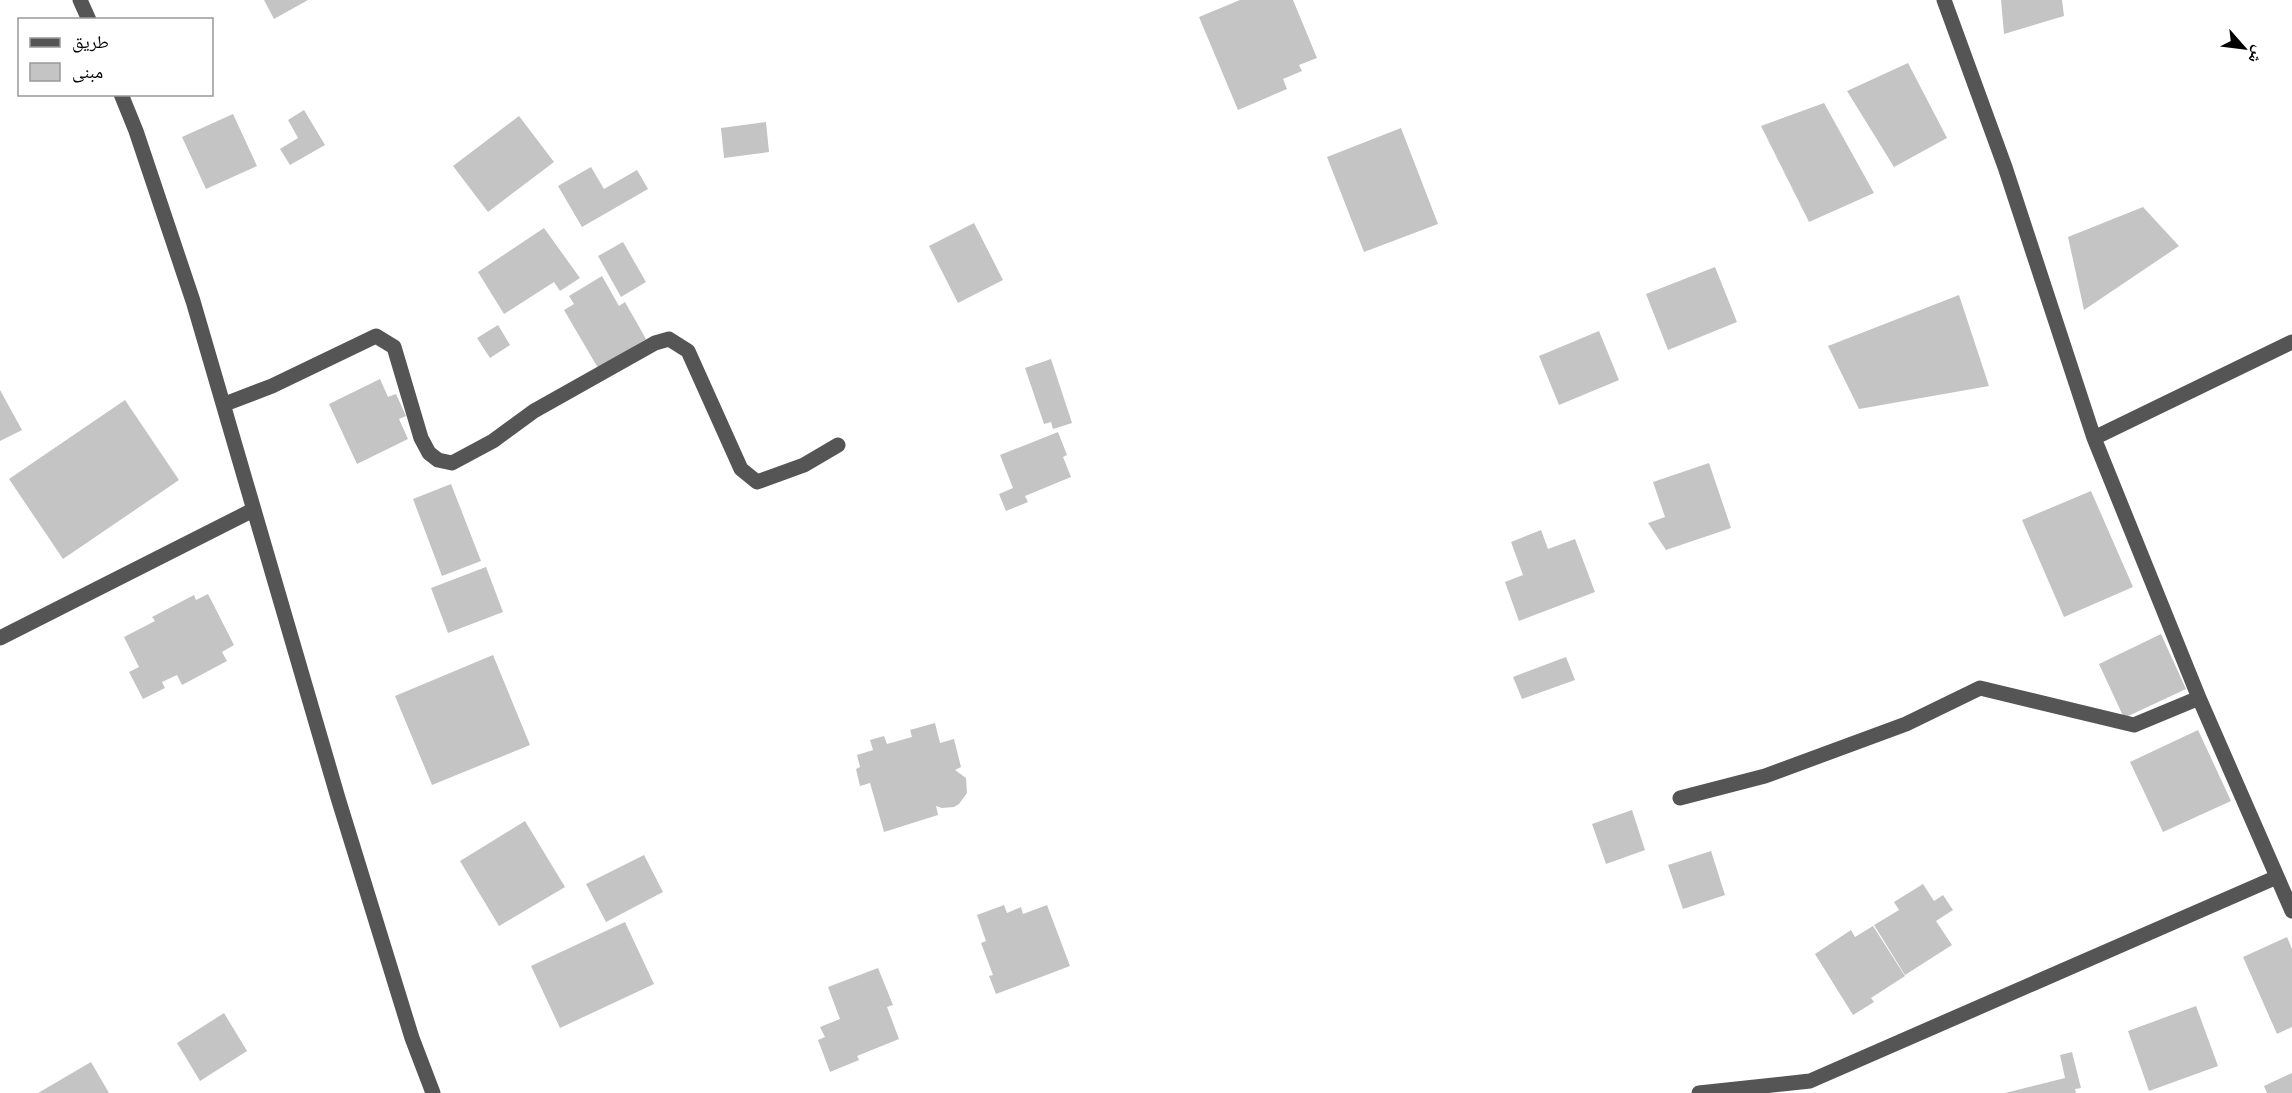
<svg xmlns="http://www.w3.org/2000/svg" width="2292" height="1093" font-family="Barlow,'Noto Naskh Arabic',sans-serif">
	<rect width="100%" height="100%" fill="#fff"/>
	<path fill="#c4c4c4" d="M264 0H308L274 19Z
		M1240 0H1293L1317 58 1299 65 1302 71 1283 79 1287 89 1238 110 1199 17Z
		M2001 0H2062L2064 16 2004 34Z
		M1908 63 1947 138 1894 167 1847 91Z
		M1824 103 1874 193 1809 222 1761 126Z
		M304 110 325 145 290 165 280 149 298 138 288 120Z
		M233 114 257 166 206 189 182 137Z
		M519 116 554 162 488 212 453 166Z
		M766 122 769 152 724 158 721 128Z
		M1401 128 1438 224 1364 252 1327 157Z
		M591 167 604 189 637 170 648 189 582 227 558 186Z
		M2143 207 2179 246 2084 310 2068 237Z
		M974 223 1003 280 958 303 929 246Z
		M544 228 580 278 560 291 554 282 504 314 478 272Z
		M623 242 646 282 621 297 598 256Z
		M1715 267 1737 322 1668 350 1646 294Z
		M602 276 619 306 625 302 646 339 598 368 564 310 574 304 569 296Z
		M1959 295 1989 386 1859 409 1828 346Z
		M498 325 510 345 490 358 477 338Z
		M1599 331 1619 380 1559 405 1539 356Z
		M1051 359 1072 423 1053 429 1051 422 1044 424 1025 368Z
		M380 379 388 397 396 394 406 416 399 419 408 439 357 464 329 404Z
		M0 390 22 430 0 441Z
		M125 400 179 480 63 559 9 479Z
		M1058 432 1067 455 1063 457 1071 477 1025 496 1028 502 1006 511 999 494 1013 488 1000 455Z
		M1709 463 1731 528 1666 550 1648 523 1665 517 1653 482Z
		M451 484 481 561 442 576 413 499Z
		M2091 491 2133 587 2064 617 2022 520Z
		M1541 530 1548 549 1575 539 1595 592 1519 621 1505 582 1523 575 1511 542Z
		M486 567 503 612 448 633 431 588Z
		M208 594 234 645 222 652 227 661 182 685 177 675 162 682 165 688 143 699 129 672 139 667 124 637 155 621 152 617 194 595 196 600Z
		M2161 634 2186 689 2124 718 2099 664Z
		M493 655 530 745 432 785 395 696Z
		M1566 657 1575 680 1522 699 1513 677Z
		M935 723 940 743 954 739 961 767 955 770 966 778 967 793 959 804 954 807 942 808 936 806 938 815 884 832 870 783 860 786 856 769 860 767 857 755 873 750 870 740 884 736 887 744 912 737 910 730Z
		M2198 730 2231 801 2163 832 2130 762Z
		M1632 810 1645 850 1606 864 1592 824Z
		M525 821 565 887 499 926 460 861Z
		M1711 851 1725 895 1683 909 1668 865Z
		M644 855 663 892 606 922 586 884Z
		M1923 884 1934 901 1943 895 1953 910 1936 921 1952 945 1905 975 1874 925 1899 910 1894 902Z
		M1004 905 1007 913 1021 907 1023 914 1047 905 1070 966 996 994 989 976 993 975 981 943 986 941 977 915Z
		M625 922 654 984 560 1028 531 966Z
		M1873 926 1905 976 1871 998 1874 1002 1853 1015 1815 954 1851 930 1855 937Z
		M2287 937 2292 949V1027L2277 1034 2243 957Z
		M878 968 893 1005 887 1007 899 1039 857 1056 859 1060 830 1072 818 1040 825 1037 820 1027 840 1019 828 987Z
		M2196 1006 2218 1066 2149 1091 2128 1031Z
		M224 1013 247 1051 200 1081 177 1043Z
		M2072 1052 2081 1088 2075 1089 2076 1093H2005L2065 1078 2060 1055Z
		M91 1062 109 1093H38Z
		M2292 1073V1093H2267L2264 1086Z"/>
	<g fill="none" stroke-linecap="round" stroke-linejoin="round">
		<path stroke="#555" stroke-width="15" d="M80 0 89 20
			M1944 0 2005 167 2094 438 2199 698 2292 911
			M121 94 136 131 193 301 338 798 412 1038 433 1093
			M225 404 272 386 376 336 394 347 421 438 429 453 438 460 452 463 493 441 534 411 655 343 669 339 688 351 741 469 757 482 804 465 838 445
			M2094 438 2292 342
			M0 638 253 510
			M1680 798 1765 776 1906 724 1980 688 2134 725 2199 698
			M1699 1093 1810 1081 2277 877"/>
	</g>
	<rect x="18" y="18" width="195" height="78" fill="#ffffff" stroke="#999999" stroke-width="1.5"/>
	<rect x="30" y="38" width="30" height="9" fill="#555555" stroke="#999999" stroke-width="1.5"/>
	<text x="72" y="48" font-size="18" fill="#000000">طريق</text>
	<rect x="30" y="63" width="30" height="18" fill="#c4c4c4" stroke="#999999" stroke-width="1.5"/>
	<text x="72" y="78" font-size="18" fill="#000000">مبنى</text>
	<g transform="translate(2244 48) rotate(118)" stroke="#ffffff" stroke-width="4.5" paint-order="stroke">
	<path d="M0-4.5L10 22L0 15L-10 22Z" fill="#000000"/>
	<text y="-9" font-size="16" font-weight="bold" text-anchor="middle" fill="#000000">ش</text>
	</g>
</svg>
